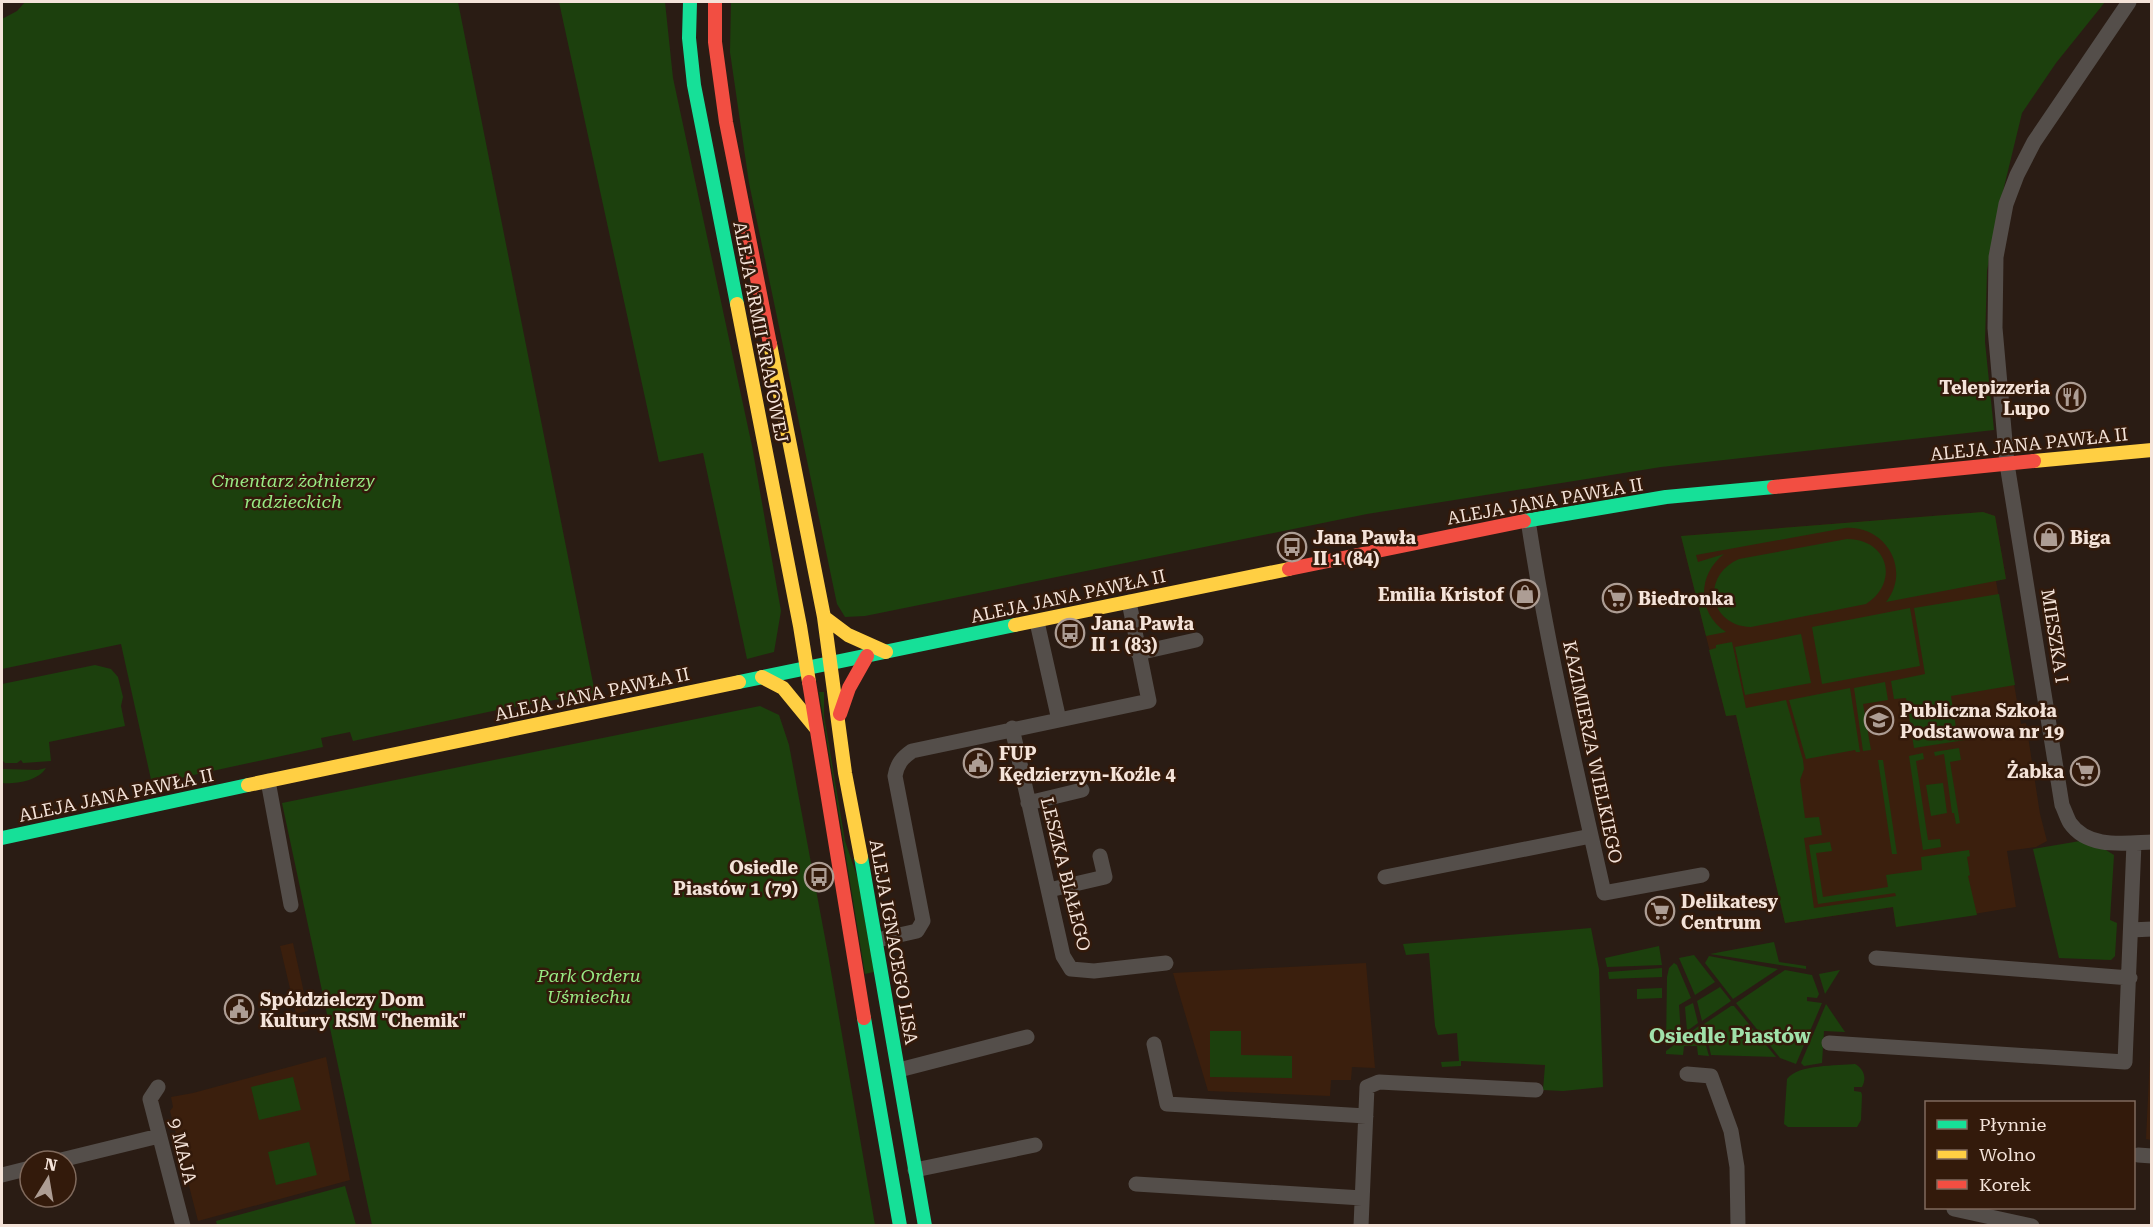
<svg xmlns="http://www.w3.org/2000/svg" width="2153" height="1227" font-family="'Roboto Serif',serif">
	<rect width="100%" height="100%" fill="#2a1c14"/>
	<path fill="#3b1f0d" d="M1983 512 1995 516 2006 579 1996 581 2021 724 2026 723 2040 814 2047 841 2036 847 2007 851 2016 907 1896 927 1893 907 1785 923 1736 715 1726 716 1681 536Z
		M293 943 308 1011 296 1014 280 946Z
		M1366 963 1375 1068 1352 1067 1351 1080H1331L1330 1096 1208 1091 1173 973Z
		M2151 1035V1140L2146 1139Z
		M326 1057 350 1180 198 1221 170 1111 173 1107 171 1097 193 1093Z"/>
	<path fill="#1c400d" d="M25 2H458L595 693 502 709 353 741 350 732 321 738 323 747 152 784 121 644 2 669V19L17 11Z
		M559 2H665L673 78 752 446 781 611 774 652 747 659 703 453 659 462Z
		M731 2H2105L2056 63 2022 113 1997 216 1987 271 1985 342 1994 430 1661 467 1367 514 865 616 845 617 837 604 749 183 730 52Z
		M1983 512 1995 516 2006 579 1886 602C1912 569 1885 525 1845 528L1696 555 1698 562 1724 554C1697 575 1697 613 1726 632L1706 636 1681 536Z
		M1847 539C1888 539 1900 582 1866 604L1751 627C1709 626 1700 576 1739 559Z
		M1999 594 2015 685 1951 696 1957 734 1964 733 1965 740 1914 748 1906 698 1894 699 1891 681 1925 674 1914 608Z
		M1910 608 1920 666 1822 684 1812 627Z
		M1801 634 1811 683 1745 695 1735 647Z
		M1732 642 1746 708 1786 700 1803 760 1804 769 1800 780 1805 818 1819 817 1822 835 1804 838 1814 908 1896 896 1895 893 1818 904 1809 845 1830 842 1832 851 1816 853 1823 897 1888 887 1886 875 1922 870 1921 857 1969 850 1970 856 1967 857 1970 875 1968 876 1977 915 1896 927 1893 907 1785 923 1736 715 1726 716 1709 650 1716 648V645Z
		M95 665 111 669 118 677 123 697 121 706 125 726 49 742 51 761 23 763 21 760 17 763H5L2 760V684Z
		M1885 682 1888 700 1863 704 1871 750 1863 751 1854 688Z
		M1850 688 1860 752H1856L1855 750 1806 759 1789 700Z
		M819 692H824V716L845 841 858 879 874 972 865 974Z
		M760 706 779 715 789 745 828 954 875 1225H372L282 803Z
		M1959 748 1961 760 1950 762 1960 823 1956 824 1954 813H1952L1944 754 1935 756 1934 752Z
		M1923 753 1924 759 1916 761 1928 840 1940 839 1941 847 1923 850 1909 756Z
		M1878 760H1883L1897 854H1892Z
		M46 768C38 781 16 784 2 783V769L38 770Z
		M1943 783 1947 813 1931 816 1926 785Z
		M2080 841 2101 847 2114 855 2110 920 2117 923 2115 956 2111 960 2059 958 2033 849Z
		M1591 928 1599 969 1603 1087 1563 1091 1543 1090 1545 1065 1461 1061V1066L1442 1067 1441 1062 1459 1061 1457 1033 1438 1035 1435 1026 1429 953 1406 955 1403 944Z
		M1774 942 1779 962 1806 966V969L1710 954Z
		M1659 946 1662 965 1607 967 1605 958Z
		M1694 955 1715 982 1695 995 1679 958Z
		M1709 956 1778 969 1733 999 1705 963Z
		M1674 963 1677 965 1691 998 1679 1005 1681 1035 1666 1046 1667 977 1669 968Z
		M1662 968V977L1609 979 1608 972Z
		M1785 970 1812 975 1819 994 1817 998 1807 997V1001L1822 1003 1796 1064 1780 1058 1736 1003Z
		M1840 970 1825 994 1819 974Z
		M1720 987 1731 1001 1702 1021 1697 1001Z
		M1662 988V998L1637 999V989Z
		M1693 1003 1698 1023 1687 1031 1685 1007Z
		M1826 1004 1845 1032 1824 1031 1822 1063 1804 1066 1801 1063Z
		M1731 1006H1734L1776 1057 1711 1055 1704 1024Z
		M1700 1025 1709 1056 1698 1055 1697 1046H1684L1683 1055 1666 1054V1051Z
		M1210 1031H1241V1055L1292 1056V1078L1210 1077Z
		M1855 1064C1864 1069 1867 1078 1862 1087H1854V1091L1861 1092 1862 1095 1861 1120 1857 1127H1788L1784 1124 1787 1079C1798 1064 1837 1066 1855 1064Z
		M293 1077 301 1110 259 1120 251 1087Z
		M309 1142 317 1175 276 1185 268 1152Z
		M345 1186 356 1225H217L216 1221Z"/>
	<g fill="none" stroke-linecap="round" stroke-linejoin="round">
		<path stroke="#544e4a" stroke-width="15" d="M2129 2 2034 142 2017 175 2006 204 1996 257 1995 328 2007 464 2062 805C2065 811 2067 818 2070 823 2088 849 2124 843 2152 842
			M1528 520C1547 646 1576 769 1604 893L1702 875
			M1037 622 1059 720
			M1138 653 1196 640
			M1012 728 1063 956 1071 969 1094 971 1166 963
			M268 781 291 905
			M1028 803 1082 790
			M1385 877 1591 836
			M1049 890 1105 877 1100 856
			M2131 930 2152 929
			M877 940 917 931 923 921 895 776C897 764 902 758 912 751L1149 701 1129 602
			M1876 958 2130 978
			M1829 1043 2125 1062 2134 843
			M1154 1044 1167 1104 1366 1116
			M899 1070 1027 1037
			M1687 1074 1711 1076 1731 1131 1737 1167 1738 1226
			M158 1087 150 1099 183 1226
			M2138 1155 2152 1156
			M57 1161 159 1136
			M915 1170 1035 1145
			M2 1175 30 1168
			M1136 1184 1362 1198
			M1954 1209 2032 1226
			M1361 1226 1367 1087 1379 1082 1536 1090"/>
		<path stroke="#16e098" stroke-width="14" d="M690 2 689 38 694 85 737 304
			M1524 521 1666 497 1774 487
			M739 682 1015 625
			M2 838 248 785
			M861 857 925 1226
			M864 1018 900 1226"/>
		<path stroke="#ffcf43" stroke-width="14" d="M737 304 800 626 809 682
			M770 344 824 617 845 773 861 857
			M2034 461 2152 450
			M824 617 848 635 886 652
			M1015 625 1289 569
			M762 677 783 688 815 727
			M248 785 739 682"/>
		<path stroke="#f24e42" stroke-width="14" d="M715 2V42L726 122 770 344
			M1774 487 2034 461
			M1289 569 1524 521
			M809 682 864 1018
			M840 714 849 688 867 656"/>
	</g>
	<defs>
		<g id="restaurant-ring" transform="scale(1.5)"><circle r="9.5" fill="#331a0b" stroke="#ad9d94" stroke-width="1.5"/><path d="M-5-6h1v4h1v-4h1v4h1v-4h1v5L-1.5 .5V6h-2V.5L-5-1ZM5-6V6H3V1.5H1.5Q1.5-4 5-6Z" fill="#ad9d94"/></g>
		<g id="shop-ring" transform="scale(1.5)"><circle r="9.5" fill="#331a0b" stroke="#ad9d94" stroke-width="1.5"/><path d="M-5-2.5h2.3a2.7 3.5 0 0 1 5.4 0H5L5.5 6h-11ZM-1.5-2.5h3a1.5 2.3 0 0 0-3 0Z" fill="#ad9d94"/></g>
		<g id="bus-ring" transform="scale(1.5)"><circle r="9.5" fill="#331a0b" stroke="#ad9d94" stroke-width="1.5"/><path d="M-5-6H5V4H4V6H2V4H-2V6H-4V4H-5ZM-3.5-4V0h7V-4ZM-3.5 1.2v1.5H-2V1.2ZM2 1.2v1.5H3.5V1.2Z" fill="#ad9d94"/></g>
		<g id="supermarket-ring" transform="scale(1.5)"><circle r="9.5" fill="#331a0b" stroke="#ad9d94" stroke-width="1.5"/><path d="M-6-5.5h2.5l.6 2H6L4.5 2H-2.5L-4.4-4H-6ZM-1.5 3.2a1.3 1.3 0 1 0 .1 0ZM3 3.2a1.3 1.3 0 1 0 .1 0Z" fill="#ad9d94"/></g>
		<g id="school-ring" transform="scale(1.5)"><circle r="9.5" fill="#331a0b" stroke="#ad9d94" stroke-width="1.5"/><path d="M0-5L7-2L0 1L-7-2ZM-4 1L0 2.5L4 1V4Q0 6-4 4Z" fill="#ad9d94"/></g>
		<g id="civic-ring" transform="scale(1.5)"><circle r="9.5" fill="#331a0b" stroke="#ad9d94" stroke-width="1.5"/><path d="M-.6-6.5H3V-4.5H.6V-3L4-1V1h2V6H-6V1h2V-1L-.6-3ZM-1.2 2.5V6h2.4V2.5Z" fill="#ad9d94"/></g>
	</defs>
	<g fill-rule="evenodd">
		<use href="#restaurant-ring" x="2071" y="397"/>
		<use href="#shop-ring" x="2049" y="537"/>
		<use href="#bus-ring" x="1292" y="547"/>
		<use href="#shop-ring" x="1525" y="594"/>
		<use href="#supermarket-ring" x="1617" y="598"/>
		<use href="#bus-ring" x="1070" y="633"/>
		<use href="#school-ring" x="1879" y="720"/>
		<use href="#civic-ring" x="978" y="763"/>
		<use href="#supermarket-ring" x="2085" y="771"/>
		<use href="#bus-ring" x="819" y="877"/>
		<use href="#supermarket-ring" x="1660" y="911"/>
		<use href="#civic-ring" x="239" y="1009"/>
	</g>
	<g text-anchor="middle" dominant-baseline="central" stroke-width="5" stroke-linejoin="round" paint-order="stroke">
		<g font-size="18" fill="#f4e3d9" stroke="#331a0b">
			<text transform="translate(761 332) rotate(79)">ALEJA ARMII KRAJOWEJ</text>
			<text transform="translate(2029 444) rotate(-6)">ALEJA JANA PAWŁA II</text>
			<text transform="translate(1545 501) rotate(-10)">ALEJA JANA PAWŁA II</text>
			<text transform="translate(1068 596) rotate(-12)">ALEJA JANA PAWŁA II</text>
			<text transform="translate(2055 636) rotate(81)">MIESZKA I</text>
			<text transform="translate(592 694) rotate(-12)">ALEJA JANA PAWŁA II</text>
			<text transform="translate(1593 752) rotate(78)">KAZIMIERZA WIELKIEGO</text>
			<text transform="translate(116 795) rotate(-12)">ALEJA JANA PAWŁA II</text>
			<text transform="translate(1066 874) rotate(76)">LESZKA BIAŁEGO</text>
			<text transform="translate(894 942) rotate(80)">ALEJA IGNACEGO LISA</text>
			<text transform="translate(183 1151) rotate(76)">9 MAJA</text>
		</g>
		<g font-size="18" font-weight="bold" fill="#f4e3d9" stroke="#331a0b" text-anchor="start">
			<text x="2050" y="387" text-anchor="end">Telepizzeria<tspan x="2050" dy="21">Lupo</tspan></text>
			<text x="1313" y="537">Jana Pawła<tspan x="1313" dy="21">II 1 (84)</tspan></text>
			<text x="2070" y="537">Biga</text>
			<text x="1504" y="594" text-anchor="end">Emilia Kristof</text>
			<text x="1638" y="598">Biedronka</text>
			<text x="1091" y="623">Jana Pawła<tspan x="1091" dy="21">II 1 (83)</tspan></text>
			<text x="1900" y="710">Publiczna Szkoła<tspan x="1900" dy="21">Podstawowa nr 19</tspan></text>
			<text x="999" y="753">FUP<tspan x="999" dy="21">Kędzierzyn-Koźle 4</tspan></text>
			<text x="2064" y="771" text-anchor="end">Żabka</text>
			<text x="798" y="867" text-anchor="end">Osiedle<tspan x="798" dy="21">Piastów 1 (79)</tspan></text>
			<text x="1681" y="901">Delikatesy<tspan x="1681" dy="21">Centrum</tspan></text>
			<text x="260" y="999">Spółdzielczy Dom<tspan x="260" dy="21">Kultury RSM "Chemik"</tspan></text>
		</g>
		<g font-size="18" font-style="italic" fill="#98ea84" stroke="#331a0b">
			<text x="293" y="480">Cmentarz żołnierzy<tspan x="293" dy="21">radzieckich</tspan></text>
			<text x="589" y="975">Park Orderu<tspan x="589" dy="21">Uśmiechu</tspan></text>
		</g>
		<g font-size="20" font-weight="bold" fill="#a0e1aa" stroke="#331a0b">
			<text x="1730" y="1036">Osiedle Piastów</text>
		</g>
	</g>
	<rect width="2153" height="1227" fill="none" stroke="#f4e3d9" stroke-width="6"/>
	<rect x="1925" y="1101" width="210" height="108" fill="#331a0b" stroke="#806a5d" stroke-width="1.5"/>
	<rect x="1937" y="1120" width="30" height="9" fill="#16e098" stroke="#806a5d" stroke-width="1.5"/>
	<text x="1979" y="1131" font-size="18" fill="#f4e3d9">Płynnie</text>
	<rect x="1937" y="1150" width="30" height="9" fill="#ffcf43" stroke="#806a5d" stroke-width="1.5"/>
	<text x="1979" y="1161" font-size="18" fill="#f4e3d9">Wolno</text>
	<rect x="1937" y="1180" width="30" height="9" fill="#f24e42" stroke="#806a5d" stroke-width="1.5"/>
	<text x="1979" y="1191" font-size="18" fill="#f4e3d9">Korek</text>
	<g transform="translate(48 1179) rotate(11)"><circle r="28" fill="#331a0b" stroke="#806a5d" stroke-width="1.5"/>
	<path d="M0-4.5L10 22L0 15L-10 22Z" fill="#ad9d94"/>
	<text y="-9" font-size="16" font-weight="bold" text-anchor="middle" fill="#f4e3d9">N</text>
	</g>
</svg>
